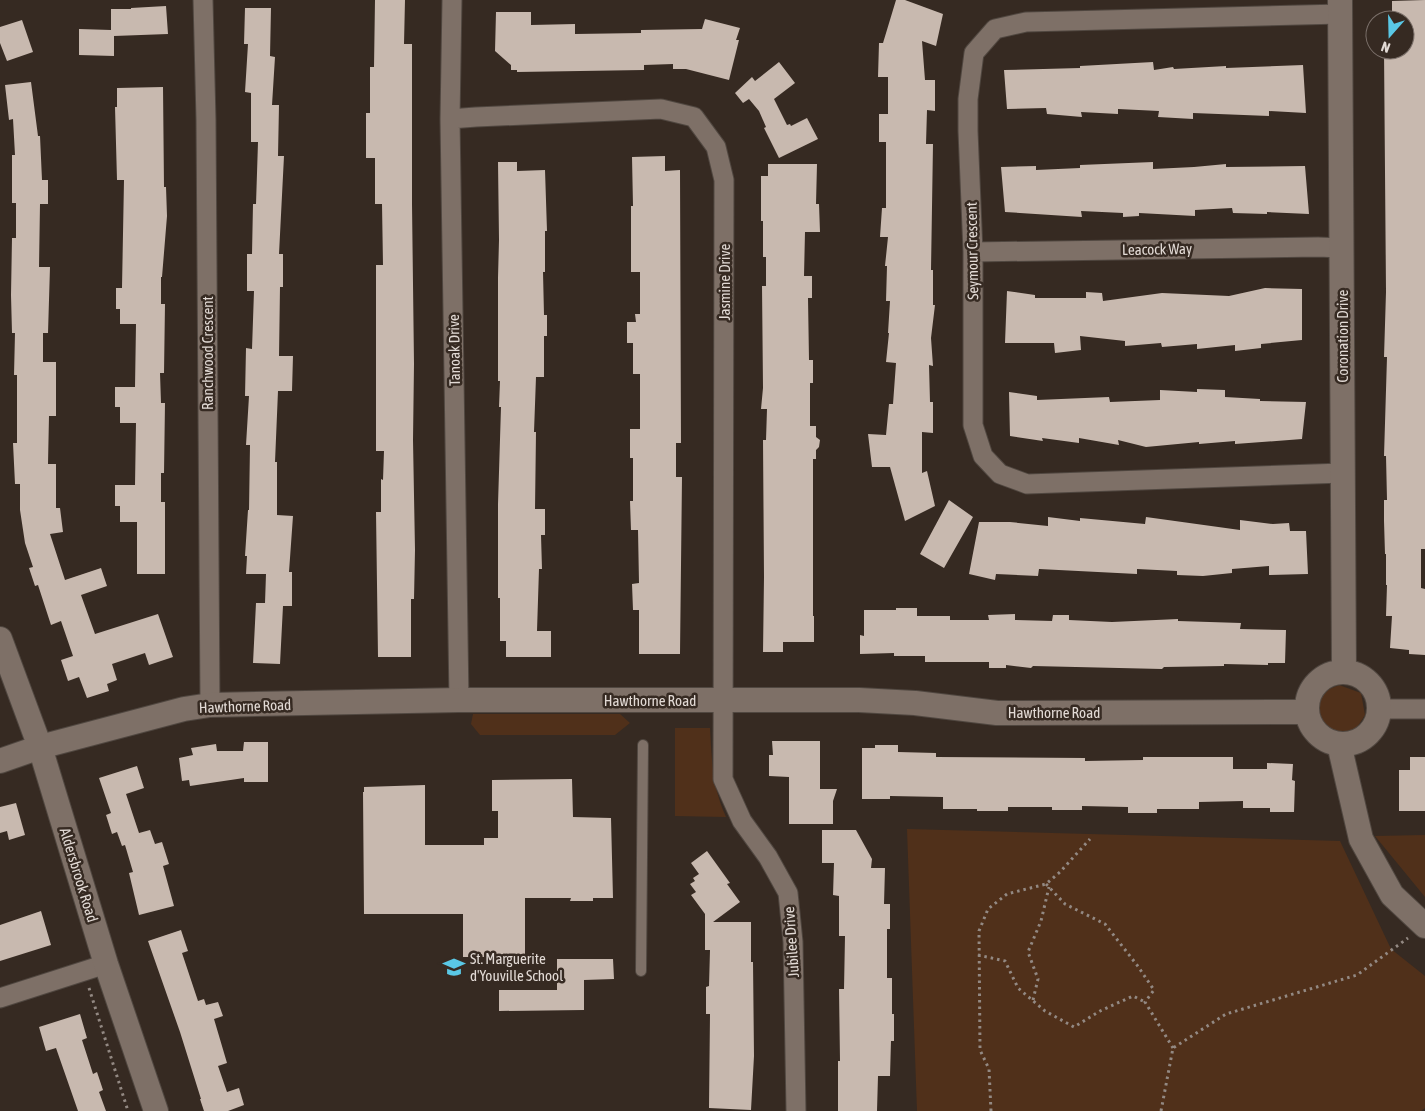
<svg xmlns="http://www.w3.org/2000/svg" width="1425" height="1111" font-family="'Asap Condensed',sans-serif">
	<rect width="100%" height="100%" fill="#362a22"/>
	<path fill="#50301a" d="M1339 685 1361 693 1365 715 1354 732C1328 735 1324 736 1313 711L1320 693Z
		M473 714H620L630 723 615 735H480L471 724Z
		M675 728H710C712 761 712 786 726 817L675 816Z
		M907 829 1340 841 1391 949 1425 976V1108L1421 1111H917Z
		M1425 835V897L1375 836Z"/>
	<path fill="#c8b9af" d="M375 0H405L404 44H412V204L414 364 413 440 415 550 414 599H411V657H378L376 512H381V479L383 480 384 451H376V265H383L382 204H375V158H366V113H370V67H374Z
		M896 0H905L943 14 936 46 922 41 925 80H935V111L927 110 926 144H933L931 270H933V305H935L931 338 933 366 929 365 930 402H933V433L922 432V473L927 471 935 506 905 521 890 467H872L868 434 886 435 889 404H893L896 363 886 362 889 333H888L890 301H886L887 266H885L888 237H880L882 208H886V142H879V114H888V77H878L879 43H883Z
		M1425 0V549H1421V588L1425 589V655L1409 654V650L1390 648 1392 616H1386L1387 585H1386V554H1385L1384 521V500H1387L1386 456H1384L1387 357H1384L1386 292 1384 50H1405V20H1392V1Z
		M166 6 168 34 114 36V56L79 55V29L111 30V9H131V8Z
		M245 8H271L270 56 275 57 272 105H279L278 156H284L279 254H283V287H280L279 356H293L292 391H278L275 462H277V515L293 516 289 572H292V606H283L280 664 253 663 256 603H265L266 574H246L247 556H245L248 510H249L250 445H246L249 396H245L246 348 252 349 254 291H247V254H252L253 204H256L258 142H251V93L245 92 248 44H244Z
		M496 12H531V25L575 24V34L641 33V30L702 29 705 19 740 28 736 40H739L729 80 686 69H673V64L644 65V70L517 72V70H511V65L495 51Z
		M22 20 33 52 7 61 0 43V27Z
		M779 62 795 83 774 99 787 125 790 124 791 126 807 118 818 139 779 158 764 128 766 127 759 111 749 99 743 103 735 93 752 77 755 81Z
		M1153 62 1154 70 1173 67 1174 69 1226 66V68L1303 65 1306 113 1269 111V116L1193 113V119L1158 117 1159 111 1118 109V114L1081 112 1082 117 1047 114 1046 108 1007 109 1004 70 1080 68V66Z
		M31 82 38 136H40L42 180H48V204H40L39 267H50L48 333H43V362H56V416H49L48 464H56V508H60L63 532 50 534 65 580 101 568 107 586 81 595 95 634 158 614 173 657 149 665 145 653 112 664 117 680 107 684 109 691 87 698 79 677 68 681 61 660 73 656 61 621 51 625 38 585 35 586 29 568 33 567 25 543 20 510V484H15L13 443H17V375H14L15 333H12L11 295 12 238H16V203H12V155H15L13 119 9 120 5 85Z
		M163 87 164 187H166L167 216 162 277H161V304H165L164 373H160L161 403H165L164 473H161V502H165V574H137V522H120V506H115V485H135L136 423H120V407H115V387H135L136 324H120V309H116V288H122L124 180H117L115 107H117V88Z
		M665 156V171L680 170 681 443H676V477H682L680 654H639V610H633L632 584 639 583 638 530H631L630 501H633V458H630V429H640V374H633V343H627V322H636L635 314H640V272H631V206H633L632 157Z
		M498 162H517V171L545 170 547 231H545V272H543L544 315H547V336H544V377H536L534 432H536L535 509H545V535H541L542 569H539L537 631H551V657H506V641H500V598H498V504L501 407H499L500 381H498V278L499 240Z
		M1153 162V169L1194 167 1226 164V167L1305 166 1309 214 1267 212V214L1233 213 1232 208 1195 210V216L1139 213V216L1123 217V213L1081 211 1082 217 1005 212 1001 167 1036 166V170L1080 168V165Z
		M768 164H817L816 204H819L820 232H805L804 276H812V298H808L809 360H813V383H810V426H816V437L820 440 819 447 816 450V459H813V616H814V642H783V652H763L764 577 763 440H766L767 409H761L763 388 762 286H766V257H763V221H761V176H768Z
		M1265 288 1302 289V340L1261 344V348L1235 351V345L1197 349V344L1162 347 1161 343 1125 346V341L1080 336 1081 350 1055 353 1054 343H1005L1007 291 1035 295V298H1086V292L1102 293 1103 301 1162 293 1229 296Z
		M1197 389 1225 390V397L1260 399V401L1306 402 1302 439 1235 444V441L1199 444V442L1146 447 1118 440 1119 445 1079 438V443L1042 438 1043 441 1010 436 1009 392 1037 396V400L1109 397 1110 402 1160 400V390L1197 392Z
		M949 500 973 517 944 568 920 554Z
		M1048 517 1080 521V518L1145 524 1146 517 1240 530V520L1273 524 1289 523 1290 531H1306L1308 574 1269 575V566L1232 569V573L1203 576 1177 575V571L1137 569V574L1039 569 1038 576 996 574 995 580 969 574 979 522H1010L1048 526Z
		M896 608H917V616H950V620H989L988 615 1015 614V620L1052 621 1053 615H1069V620L1112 622 1178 619V621L1241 623 1240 629 1286 630 1285 663H1268V665L1224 664V666L1164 667 1162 669 1033 666 1031 668 1006 665V668H989V662H925V656H894V653L860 654V635L864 636V610H896Z
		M772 741H820V789H837L833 801V824H789V777L769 776V755H773Z
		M244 742H268V782H244V778L190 786 189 780 182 781 179 758 193 755 191 748 216 744 217 751H243Z
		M875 745H898V752L936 753V757L1085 758V761L1143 760V757H1233V769H1267V763L1293 764 1292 780 1295 781 1294 812H1270V808H1243V801L1199 802V809H1157V813H1128V807L1082 806V810H1052V807H1008V811H977V809H943V797L890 796V799H862V748H875Z
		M1410 757H1425V811H1399V770H1410Z
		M137 766 144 788 126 794 139 833 150 830 155 844 162 842 169 864 163 866 174 906 139 915 129 873 133 872 125 845 122 846 117 832 112 834 106 815 111 813 99 778Z
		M572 779 573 817 611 818 613 898H593V901H570L571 898H525V957H463V914H364L363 792H364V787L425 785V845H484V838H498V811H492V780Z
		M16 803 25 835 9 840 7 831 0 833V807Z
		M822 830H856L872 859 871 868H885L884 904H890V929H887V978H892V1014H894V1041H891L890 1076H878L877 1111H838V1061H840L839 989H844L845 936H839V896L833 895 834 863H822Z
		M707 851 730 883 727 884 740 902 713 922H751V962H753L754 1056 751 1110 709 1108 710 1014H706V987L709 986 710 950H705V914L691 895 696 892 690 884 695 881 693 878 699 874 691 863Z
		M41 911 51 945 0 961V925Z
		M181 930 188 951 182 953 198 1001 204 999 206 1005 218 1002 223 1016 214 1019 227 1063 218 1066 227 1092 239 1088 244 1105 228 1111H204L200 1099H201L180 1032 148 941Z
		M557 959H613L614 979 584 980V1010L499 1011V990H557Z
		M80 1014 87 1038 82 1040 93 1074 97 1072 103 1090 99 1092 106 1111H78L56 1048 46 1051 39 1027Z"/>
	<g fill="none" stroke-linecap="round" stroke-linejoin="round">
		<g stroke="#504740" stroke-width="12">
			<path id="service" d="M641 971 643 745"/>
		</g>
		<g stroke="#504740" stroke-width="21">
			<path id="minor" d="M203 0 206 120 210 705
				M452 0 450 119 459 700
				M1341 14 1026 22 995 29 974 53 968 99V131L973 252V425L983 456 1000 474 1027 484 1343 473
				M450 119 476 117 661 109 694 117 716 147 724 180 723 779 742 821 768 857 788 893 793 942 796 1111
				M973 252 1318 247 1342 248
				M1379 709H1425
				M0 998 106 964"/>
		</g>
		<g stroke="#504740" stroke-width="26">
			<path id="tertiary" d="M1340 0 1344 672
				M0 639 40 747 106 964 156 1111
				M1307 708a36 36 0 1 1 72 0a36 36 0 1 1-72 0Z
				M1339 744 1361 839 1392 895 1425 926
				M0 761 40 747 184 709 210 705 459 700H859L915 703 997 713 1307 712"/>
		</g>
		<path stroke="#938983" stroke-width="3" stroke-dasharray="2.5 4" stroke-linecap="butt" d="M1046 884 1065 904 1105 924 1137 965 1154 990 1145 1002 1173 1048
			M978 955 1005 961 1018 988 1045 1011 1074 1027 1100 1011 1133 996 1145 1002
			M89 988 128 1111
			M1033 1000 1038 979 1028 952 1041 921 1049 887
			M991 1111 989 1069 980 1050 979 931 988 909 1007 894 1046 884 1060 872 1090 839
			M1161 1111 1173 1048 1226 1014 1357 975 1408 938"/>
		<use href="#service" stroke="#7e7067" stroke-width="10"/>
		<use href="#minor" stroke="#7e7067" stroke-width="19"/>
		<use href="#tertiary" stroke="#7e7067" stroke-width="24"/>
	</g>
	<defs>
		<g id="school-bare" transform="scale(1.725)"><path d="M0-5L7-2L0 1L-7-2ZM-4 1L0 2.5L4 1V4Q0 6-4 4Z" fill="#5ac8e6" stroke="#362a22" stroke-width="2.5" paint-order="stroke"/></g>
	</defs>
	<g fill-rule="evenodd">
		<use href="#school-bare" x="454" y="967"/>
	</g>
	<g text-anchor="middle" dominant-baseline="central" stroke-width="5" stroke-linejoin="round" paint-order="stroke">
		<g font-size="15" fill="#e2dad5" stroke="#362a22">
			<text transform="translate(1157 249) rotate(-1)">Leacock Way</text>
			<text transform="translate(972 251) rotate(-91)">Seymour Crescent</text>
			<text transform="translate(724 282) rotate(-90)">Jasmine Drive</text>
			<text transform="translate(1342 336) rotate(-90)">Coronation Drive</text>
			<text transform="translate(454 350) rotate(-91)">Tanoak Drive</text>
			<text transform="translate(207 353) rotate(-90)">Ranchwood Crescent</text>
			<text x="650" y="700">Hawthorne Road</text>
			<text transform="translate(245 706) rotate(-2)">Hawthorne Road</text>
			<text x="1054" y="712">Hawthorne Road</text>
			<text transform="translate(79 875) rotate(73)">Aldersbrook Road</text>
			<text transform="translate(791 942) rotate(-94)">Jubilee Drive</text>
		</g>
		<g font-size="15" fill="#e2dad5" stroke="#362a22" text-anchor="start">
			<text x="470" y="958">St. Marguerite<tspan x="470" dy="17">d'Youville School</tspan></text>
		</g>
	</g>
	<g transform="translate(1390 35) rotate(200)"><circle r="24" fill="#362a22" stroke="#7b706a"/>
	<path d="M0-4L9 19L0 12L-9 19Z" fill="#5ac8e6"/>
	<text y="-8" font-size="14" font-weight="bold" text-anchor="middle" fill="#e2dad5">N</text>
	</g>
</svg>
